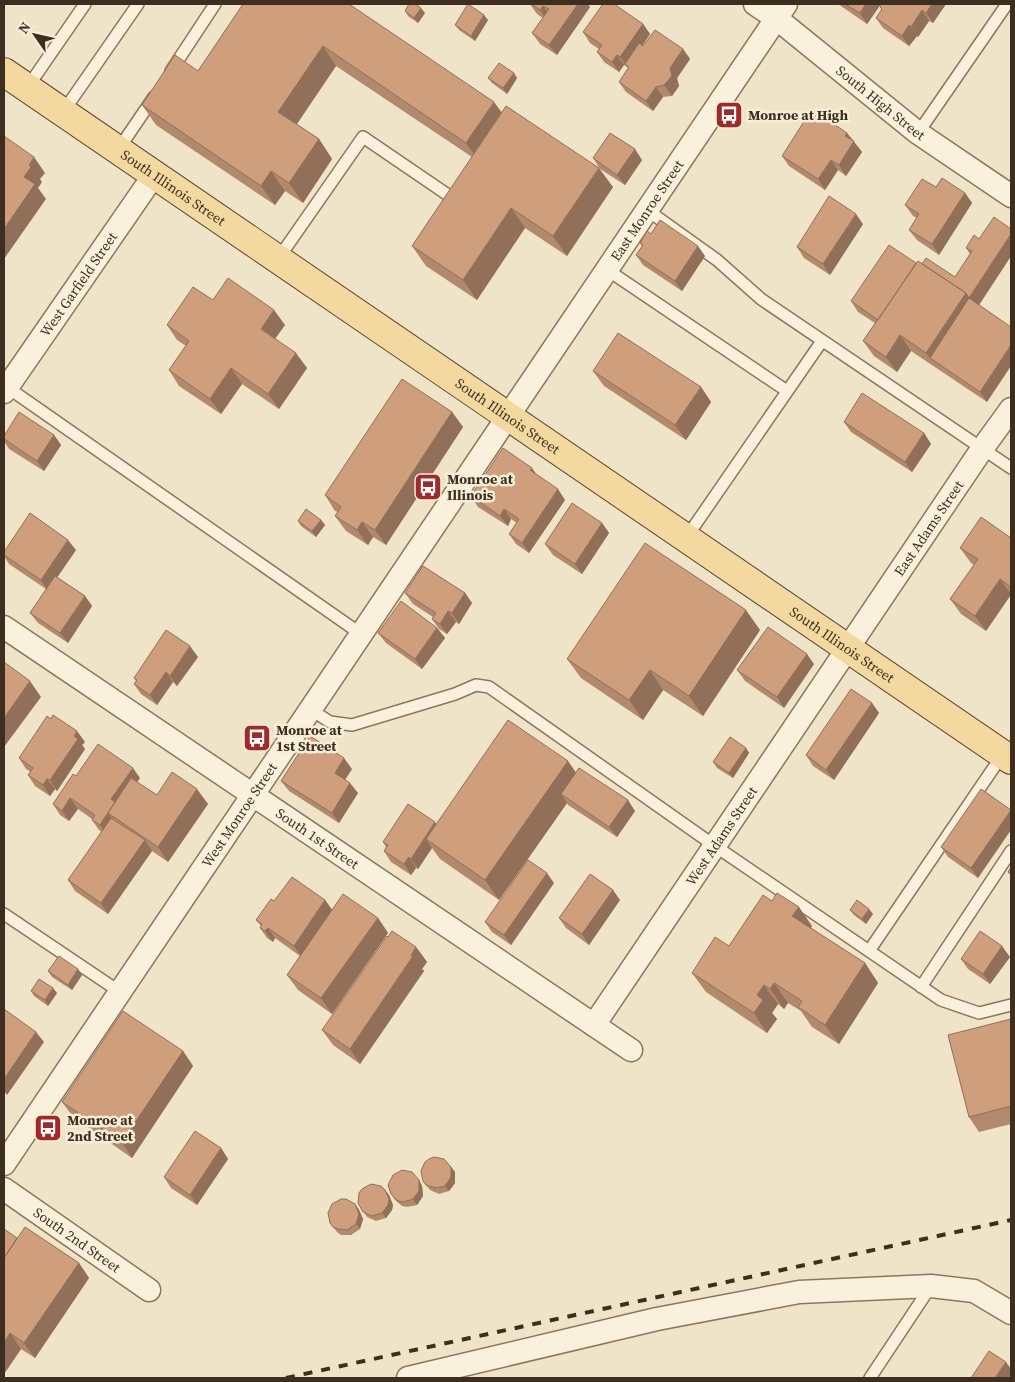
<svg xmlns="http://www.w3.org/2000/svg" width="1015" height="1382" font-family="'Source Serif 4',serif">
	<rect width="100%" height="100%" fill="#f0e4c8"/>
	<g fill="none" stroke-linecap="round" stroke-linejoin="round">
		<g stroke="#8d765c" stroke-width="14">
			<path id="service" d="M171 71 215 4
				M27 88 85 4
				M63 112 138 4
				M918 133 1007 4
				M118 150 154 97
				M647 210 717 260 761 299 1011 468
				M278 259 363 137 451 197
				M606 269 787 391
				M4 385 361 634
				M686 538 822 341
				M310 709 330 722 352 725 455 694 476 685 489 687 715 846 941 1000 979 1013 1011 1005
				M4 914 120 992
				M869 951 1003 754
				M921 987 1011 851
				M870 1378 931 1286"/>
		</g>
		<g stroke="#8d765c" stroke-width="25">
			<g id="minor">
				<path id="s1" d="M755 4 776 18 918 133 1011 196"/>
				<path id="s2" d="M4 392 154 175"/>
				<path id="s3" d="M4 627 631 1050"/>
				<path id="s4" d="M594 1025 982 449 1011 409"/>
				<path id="s5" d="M4 1164 786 4"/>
				<path id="s6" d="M4 1189 149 1290"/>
				<path d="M408 1378 657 1319 799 1292 931 1286 974 1291 1011 1313"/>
			</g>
		</g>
		<g stroke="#5b4430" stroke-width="30">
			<g id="primary">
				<path id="s7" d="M4 72 1011 760"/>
			</g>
		</g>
		<use href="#service" stroke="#faf1dc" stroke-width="11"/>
		<use href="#minor" stroke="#faf1dc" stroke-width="22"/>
		<use href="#primary" stroke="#f3d9a0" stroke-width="28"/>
		<path stroke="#3d2e20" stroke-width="4" stroke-dasharray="9 9" stroke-linecap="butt" d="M286 1378 1011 1220"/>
	</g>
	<path fill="#b2896c" d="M243 4 502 112 613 187 567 256 525 228 477 300 426 266 412 246 472 157 336 66 297 124 319 139 332 159 303 203 285 191 275 205 156 125 142 105 198 71Z
		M530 4 590 7 557 55 540 44 532 33 543 18 537 14Z
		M838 4H881L867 24Z
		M882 4H946L933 23 929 21 918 37 917 36 909 46 883 28 876 18 882 10 880 7Z
		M405 11 425 13 418 23 408 16Z
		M488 20 475 41 459 30 455 25Z
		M643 24 650 34 642 46 683 49 690 59 677 78 679 86 672 96 663 97 653 111 626 92 619 82 628 68 624 65 619 72 604 62 597 52 599 49 590 43 583 32Z
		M488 78H517L507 94 492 83Z
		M847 133 862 152 846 176 838 170 825 190 789 166 782 156Z
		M593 158 642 160 625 185 600 169Z
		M936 187 965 193 972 203 939 255 917 240 909 230 917 218 913 216 905 205Z
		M863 224 830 275 804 258 797 247Z
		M1011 229V256L979 305 987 402 911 351 897 372 874 356 863 341 875 323 858 312 851 301 916 263 922 264 955 277 970 254 966 248 979 239Z
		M651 234 705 256 682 291 643 265 636 255 642 246 640 243Z
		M213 300 285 325 275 339 307 368 279 409 242 384 221 414 179 386 169 370 186 346 177 340 167 325Z
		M593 371 701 387 711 402 686 440 604 386Z
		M452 412 463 427 386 545 373 537 368 545 346 531 335 516 338 512 335 511 325 495Z
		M844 422 924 433 931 444 912 472 851 432Z
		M54 435 61 445 44 471 9 449 4 441V436Z
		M471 496 565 500 529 553 516 544 509 534 517 523 511 519 508 526 478 507Z
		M321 520 325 525 316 537 301 526 298 521Z
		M602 523 609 533 582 574 553 555 545 544Z
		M1011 538V595L986 631 961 614 950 599 974 565 971 563 960 548Z
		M76 550 57 577 85 596 92 606 68 643 38 623 30 613 46 589 9 564 4 556V552Z
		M405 593H465L472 603 459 624 456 622 447 634 439 629 432 619 433 617 413 604Z
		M437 628 445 638 422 669 386 643 378 633Z
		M760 630 703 716 663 690 643 720 581 678 567 659Z
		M198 657 177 686 173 682 157 705 141 694 134 684 136 681 134 678Z
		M814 664 784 708 745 681 737 670Z
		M872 703 879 713 834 780 813 766 806 755Z
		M85 742 82 745 85 749 57 791 55 789 50 796 35 786 28 775 31 772 26 769 19 758Z
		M746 748 749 753 733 778 717 768 713 762Z
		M352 769 345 780 358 793 339 823 289 791 281 781Z
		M576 773 635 811 617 837 568 805 567 803 499 900 440 859 432 848 418 869 416 868 411 875 391 862 384 851 386 847 383 842 437 824Z
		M76 776 140 778 137 782 157 795 208 804 168 862 152 851 108 914 75 891 68 880 102 832 99 830 92 820V819L78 809 69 821 60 815 53 804Z
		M1011 810 978 878 948 857 941 847Z
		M554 883 511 945 492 932 485 922Z
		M325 900 332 910 378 918 388 933 332 1014 298 990 287 975 300 956 275 938 273 942 267 938 260 928 261 926 256 920 274 901Z
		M620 900 589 945 566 928 559 918Z
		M850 910 873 914 866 924 854 915Z
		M812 926 811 928 865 963 878 983 839 1044 812 1027 801 1011 788 1003 784 1009 778 1004 772 1013 777 1019 767 1033 706 992 692 973 729 946Z
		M416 947 427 962 422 969 424 971 360 1064 333 1045 322 1030Z
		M1010 957 990 984 968 969 961 959Z
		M48 971 82 975 72 990 52 977Z
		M31 991 57 993 48 1006 34 996Z
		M1011 1019V1124L979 1132 969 1117Z
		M183 1051 193 1066 132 1158 73 1117 62 1102Z
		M221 1148 228 1159 197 1205 171 1188 164 1177Z
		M451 1167 455 1172V1183L449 1191 439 1194 430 1190 423 1181Z
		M419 1180 422 1186 423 1196 417 1205 407 1207 402 1206 395 1200 391 1194Z
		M389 1195 393 1205 392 1210 386 1218 376 1221 367 1217 358 1203Z
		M355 1204 359 1210 363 1219 360 1229 351 1235H341L337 1232 330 1223Z
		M4 1229 17 1238 79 1263 89 1278 35 1358 21 1349 4 1374Z"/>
	<path fill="#916f58" d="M578 4H588L590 7 557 55 549 45Z
		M866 4H881L867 24 860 13Z
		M932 4H946L933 23 926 13Z
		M543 6 550 16 547 21 540 10Z
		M421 8 425 13 418 23 414 18Z
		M922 10 929 21 918 37 911 27Z
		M484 15 488 20 475 41 471 36Z
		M643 24 650 34 629 66 625 64 628 68 620 57Z
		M909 25 917 36 909 46 902 36Z
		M323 46 336 66 292 131 278 112Z
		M683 49 690 59 677 78 679 86 672 96 664 85 670 68Z
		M617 55 624 65 619 72 612 62Z
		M514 73 517 78 507 94 503 88Z
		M656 87 663 97 653 111 646 101Z
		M494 102 508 121 480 162 466 143Z
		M847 133 862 152 846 176 839 165 845 136Z
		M319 139 332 159 303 203 289 183Z
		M635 149 642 160 625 185 617 175Z
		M34 157 45 173 40 179 42 182 38 188 46 199 4 259V229L29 165Z
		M831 160 838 170 825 190 818 179Z
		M599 168 613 187 567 256 553 236Z
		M271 171 285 191 275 205 261 186Z
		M965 193 972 203 939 255 932 244Z
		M511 208 525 228 477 300 463 280Z
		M856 214 863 224 830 275 823 264Z
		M1011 234V256L977 308 969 298Z
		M698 246 705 256 682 291 675 281Z
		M966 293 977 308 930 358 926 353Z
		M274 310 285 325 271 344 261 329Z
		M900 335 911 351 897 372 886 357Z
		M1011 345V366L987 402 980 392Z
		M296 353 307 368 279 409 268 394Z
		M231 368 242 384 221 414 210 399Z
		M701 387 711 402 686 440 675 425Z
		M452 412 463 427 386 545 375 530Z
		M924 433 931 444 912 472 905 462Z
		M54 435 61 445 44 471 37 461Z
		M532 468 539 478 530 470Z
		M558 489 565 500 529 553 522 543Z
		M504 509 511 519 508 526 500 516Z
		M321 520 325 525 316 537 312 531Z
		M362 522 373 537 368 545 357 530Z
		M602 523 609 533 582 574 575 564Z
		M68 540 76 550 48 591 41 580Z
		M1000 579 1011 594 986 631 975 616Z
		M465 593 472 603 459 624 452 613Z
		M85 596 92 606 68 643 60 633Z
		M746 610 760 630 703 716 689 696Z
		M448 611 456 622 447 634 440 624Z
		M437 628 445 638 422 669 415 659Z
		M190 646 198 657 177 686 170 676Z
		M807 654 814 664 784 708 777 697Z
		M650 670 663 690 643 720 629 700Z
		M166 672 173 682 157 705 150 695Z
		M30 681 41 697 4 747V718Z
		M872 703 879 713 834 780 826 770Z
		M77 731 85 742 82 745 85 749 57 791 50 780Z
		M746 748 749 753 733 778 729 773Z
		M344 758 352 769 342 784 335 773Z
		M568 761 582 781 561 794 567 803 499 900 485 880Z
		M133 768 140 778 119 808 108 813 115 823 107 835 100 825 111 799Z
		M47 779 55 789 50 796 43 785Z
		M350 783 358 793 339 823 332 813Z
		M197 789 208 804 168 862 158 847Z
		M70 798 78 809 69 821 62 811Z
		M628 800 635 811 617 837 609 827Z
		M1011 810V830L978 878 971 868Z
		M435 822 442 832 426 839 432 848 418 869 411 859Z
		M145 840 152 851 108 914 101 903Z
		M409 857 416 868 411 875 404 864Z
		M547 873 554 883 511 945 504 935Z
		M613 890 620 900 589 945 582 934Z
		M325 900 333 911 301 956 294 946Z
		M799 907 812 926 806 936 792 916Z
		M869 909 873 914 866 924 862 919Z
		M378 918 388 933 332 1014 321 998Z
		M268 928 275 938 273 942 265 931Z
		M1002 946 1010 957 990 984 983 974Z
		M416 947 427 962 422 969 424 971 360 1064 350 1049Z
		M865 963 878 983 839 1044 825 1025Z
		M78 969 82 975 72 990 68 985Z
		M774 983 788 1003 784 1009 770 989Z
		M764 985 778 1004 772 1013 777 1019 767 1033 754 1013 757 995Z
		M53 988 57 993 48 1006 45 1000Z
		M36 1032 44 1042 7 1095 4 1091V1079Z
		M183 1051 193 1066 132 1158 122 1142Z
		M221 1148 228 1159 197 1205 190 1195Z
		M451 1167 455 1172V1183L449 1191 445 1186Z
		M419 1180 422 1186 423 1196 417 1205 413 1199Z
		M385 1190 389 1195 393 1205 392 1210 386 1218 382 1213Z
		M355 1204 359 1210 363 1219 360 1229 356 1224Z
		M79 1263 89 1278 35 1358 24 1343Z
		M10 1333 21 1349 4 1374V1343Z
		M1006 1362 1011 1369V1376L1010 1378H995Z"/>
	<path fill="#cf9f7d" stroke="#916f58" d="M243 4H349L494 102 466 143 323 46 278 112 319 139 289 183 271 171 261 186 142 105 175 55 198 71Z
		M409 4H415L421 8 414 18 405 11Z
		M468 4 484 15 471 36 455 25Z
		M531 4H578L549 45 532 33 549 9 543 6 540 10Z
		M603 4H614L643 24 620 57 617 55 612 62 597 52 602 45 583 32Z
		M845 4H866L860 13Z
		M882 4H932L926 13 922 10 911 27 909 25 902 36 876 18 882 9 880 7Z
		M655 30 683 49 670 68 672 76 664 85 656 87 646 101 619 82 629 67 625 64 639 43 643 46Z
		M499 63 514 73 503 88 488 78Z
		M506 106 599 168 553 236 511 208 463 280 412 246Z
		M812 109 847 133 845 136 854 141 839 165 831 160 818 179 782 156Z
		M610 133 635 149 617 175 593 158Z
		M4 136 34 157 29 165 31 167 24 177 35 184 4 229Z
		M942 178 965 193 932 244 909 230 919 214 905 205 922 179 936 187Z
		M829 196 856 214 823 264 797 247Z
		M994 217 1011 229V234L969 298 966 293 922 264 926 258 955 277 972 251 966 248 974 235 979 239Z
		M660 220 698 246 675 281 636 255 643 245 640 243 647 231 651 234Z
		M889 245 916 263 878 320 851 301Z
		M918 261 966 293 926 353 900 335 886 357 863 341Z
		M228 278 274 310 261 329 296 353 268 394 231 368 210 399 169 370 189 341 167 325 193 287 213 300Z
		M969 298 1011 327V345L980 392 930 358Z
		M618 333 701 387 675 425 593 371Z
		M402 379 452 412 375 530 362 522 357 530 335 516 341 507 325 495Z
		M862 393 924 433 905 462 844 422Z
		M19 412 54 435 37 461 4 439V436Z
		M503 448 532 468 530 470 558 489 522 543 509 534 519 519 504 509 500 516 471 496Z
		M572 503 602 523 575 564 545 544Z
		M306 509 321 520 312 531 298 521Z
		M30 513 68 540 41 580 4 555V552Z
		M981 517 1011 538V587L1000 579 975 616 950 599 978 559 960 548Z
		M645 543 746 610 689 696 650 670 629 700 567 659Z
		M423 566 465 593 452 613 448 611 440 624 432 619 436 613 405 593Z
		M55 576 85 596 60 633 30 613Z
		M401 601 437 628 415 659 378 633Z
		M768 627 807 654 777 697 737 670Z
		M166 630 190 646 170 676 166 672 150 695 134 684 137 680 134 678Z
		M4 662 30 681 4 718Z
		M851 689 872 703 826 770 806 755Z
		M53 715 77 731 74 736 78 739 50 780 47 779 43 785 28 775 33 768 19 758 47 716 51 719Z
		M508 720 568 761 485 880 426 839Z
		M310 736 344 758 335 773 350 783 332 813 281 781Z
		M730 737 746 748 729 773 713 762Z
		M98 744 133 768 111 799 115 802 100 825 92 820 95 815 70 798 62 811 53 804 73 774 76 776Z
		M579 768 628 800 609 827 561 794Z
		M172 772 197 789 158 847 108 813 131 778 157 795Z
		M981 789 1011 810 971 868 941 847Z
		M408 804 435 822 411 859 409 857 404 864 384 851 388 845 383 842Z
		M111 818 145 840 101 903 68 880Z
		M528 860 547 873 504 935 485 922Z
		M1011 867V875L1008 872Z
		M590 874 613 890 582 934 559 918Z
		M292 877 325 900 294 946 268 928 265 931 260 928 262 924 256 920 271 899 274 901Z
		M777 893 799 907 792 916 865 963 825 1025 798 1007 802 1001 774 983 770 989 764 985 757 995 763 1000 754 1013 692 973 715 937 729 946 763 895 772 901Z
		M343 894 378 918 321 998 287 975Z
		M857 900 869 909 862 919 850 910Z
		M392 931 416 947 411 956H413L350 1049 322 1030 387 936 388 937Z
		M980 931 1002 946 983 974 961 959Z
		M59 956 78 969 68 985 48 971Z
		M39 979 53 988 45 1000 31 991Z
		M4 1009 36 1032 4 1079Z
		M123 1011 183 1051 122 1142 62 1102Z
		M1011 1019V1106L969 1117 948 1035Z
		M195 1131 221 1148 190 1195 164 1177Z
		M434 1157 444 1159 451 1167V1177L445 1186 436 1188 426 1185 423 1181 421 1171 425 1162 429 1159Z
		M402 1170 412 1172 419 1180V1191L413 1199 403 1202 398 1201 391 1194 388 1185 393 1175Z
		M371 1184 381 1186 385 1190 389 1199 388 1205 382 1213 372 1216 363 1212 358 1203 359 1193 362 1189Z
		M341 1199H346L355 1204 359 1214 356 1224 347 1230 338 1229 333 1227 330 1223 328 1213 332 1204Z
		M25 1227 79 1263 24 1343 10 1333 4 1343V1258Z
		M4 1229 17 1238 4 1258Z
		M989 1351 1006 1362 995 1378H971Z"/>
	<defs>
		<g id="bus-square" transform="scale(1.4375)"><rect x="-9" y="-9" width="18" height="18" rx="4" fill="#9e2a2b" stroke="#f7eed8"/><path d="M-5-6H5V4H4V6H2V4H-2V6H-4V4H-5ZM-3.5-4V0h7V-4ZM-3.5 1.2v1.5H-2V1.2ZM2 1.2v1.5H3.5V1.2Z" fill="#fff"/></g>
	</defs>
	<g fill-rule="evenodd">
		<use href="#bus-square" x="729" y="115"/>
		<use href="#bus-square" x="428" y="487"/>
		<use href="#bus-square" x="257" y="738"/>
		<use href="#bus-square" x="48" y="1128"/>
	</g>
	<g text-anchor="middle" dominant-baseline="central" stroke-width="5" stroke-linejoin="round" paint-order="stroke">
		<g font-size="14" fill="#3d2e20" stroke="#f7eed8">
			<text stroke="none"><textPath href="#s1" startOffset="160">South High Street</textPath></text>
			<text stroke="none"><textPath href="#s7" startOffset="205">South Illinois Street</textPath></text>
			<text stroke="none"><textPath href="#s5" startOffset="1150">East Monroe Street</textPath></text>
			<text stroke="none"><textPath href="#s2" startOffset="131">West Garfield Street</textPath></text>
			<text stroke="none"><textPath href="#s7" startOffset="610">South Illinois Street</textPath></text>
			<text stroke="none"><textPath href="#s4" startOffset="599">East Adams Street</textPath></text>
			<text stroke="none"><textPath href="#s7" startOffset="1015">South Illinois Street</textPath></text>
			<text stroke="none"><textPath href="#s5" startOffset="421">West Monroe Street</textPath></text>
			<text stroke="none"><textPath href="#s4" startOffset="228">West Adams Street</textPath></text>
			<text stroke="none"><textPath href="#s3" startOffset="378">South 1st Street</textPath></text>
			<text stroke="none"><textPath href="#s6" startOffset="89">South 2nd Street</textPath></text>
		</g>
		<g font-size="14" font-weight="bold" fill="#3d2e20" stroke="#f7eed8" text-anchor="start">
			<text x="748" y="115">Monroe at High</text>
			<text x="447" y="479">Monroe at<tspan x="447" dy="16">Illinois</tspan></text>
			<text x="276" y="730">Monroe at<tspan x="276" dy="16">1st Street</tspan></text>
			<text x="67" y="1120">Monroe at<tspan x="67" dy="16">2nd Street</tspan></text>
		</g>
	</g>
	<rect width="1015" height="1382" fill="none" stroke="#3d2e20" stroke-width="10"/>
	<g transform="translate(35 35) rotate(304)" stroke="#f7eed8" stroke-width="4" paint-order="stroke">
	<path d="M0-4L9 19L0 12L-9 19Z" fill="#3d2e20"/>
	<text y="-8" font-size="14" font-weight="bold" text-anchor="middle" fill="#3d2e20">N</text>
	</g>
</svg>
